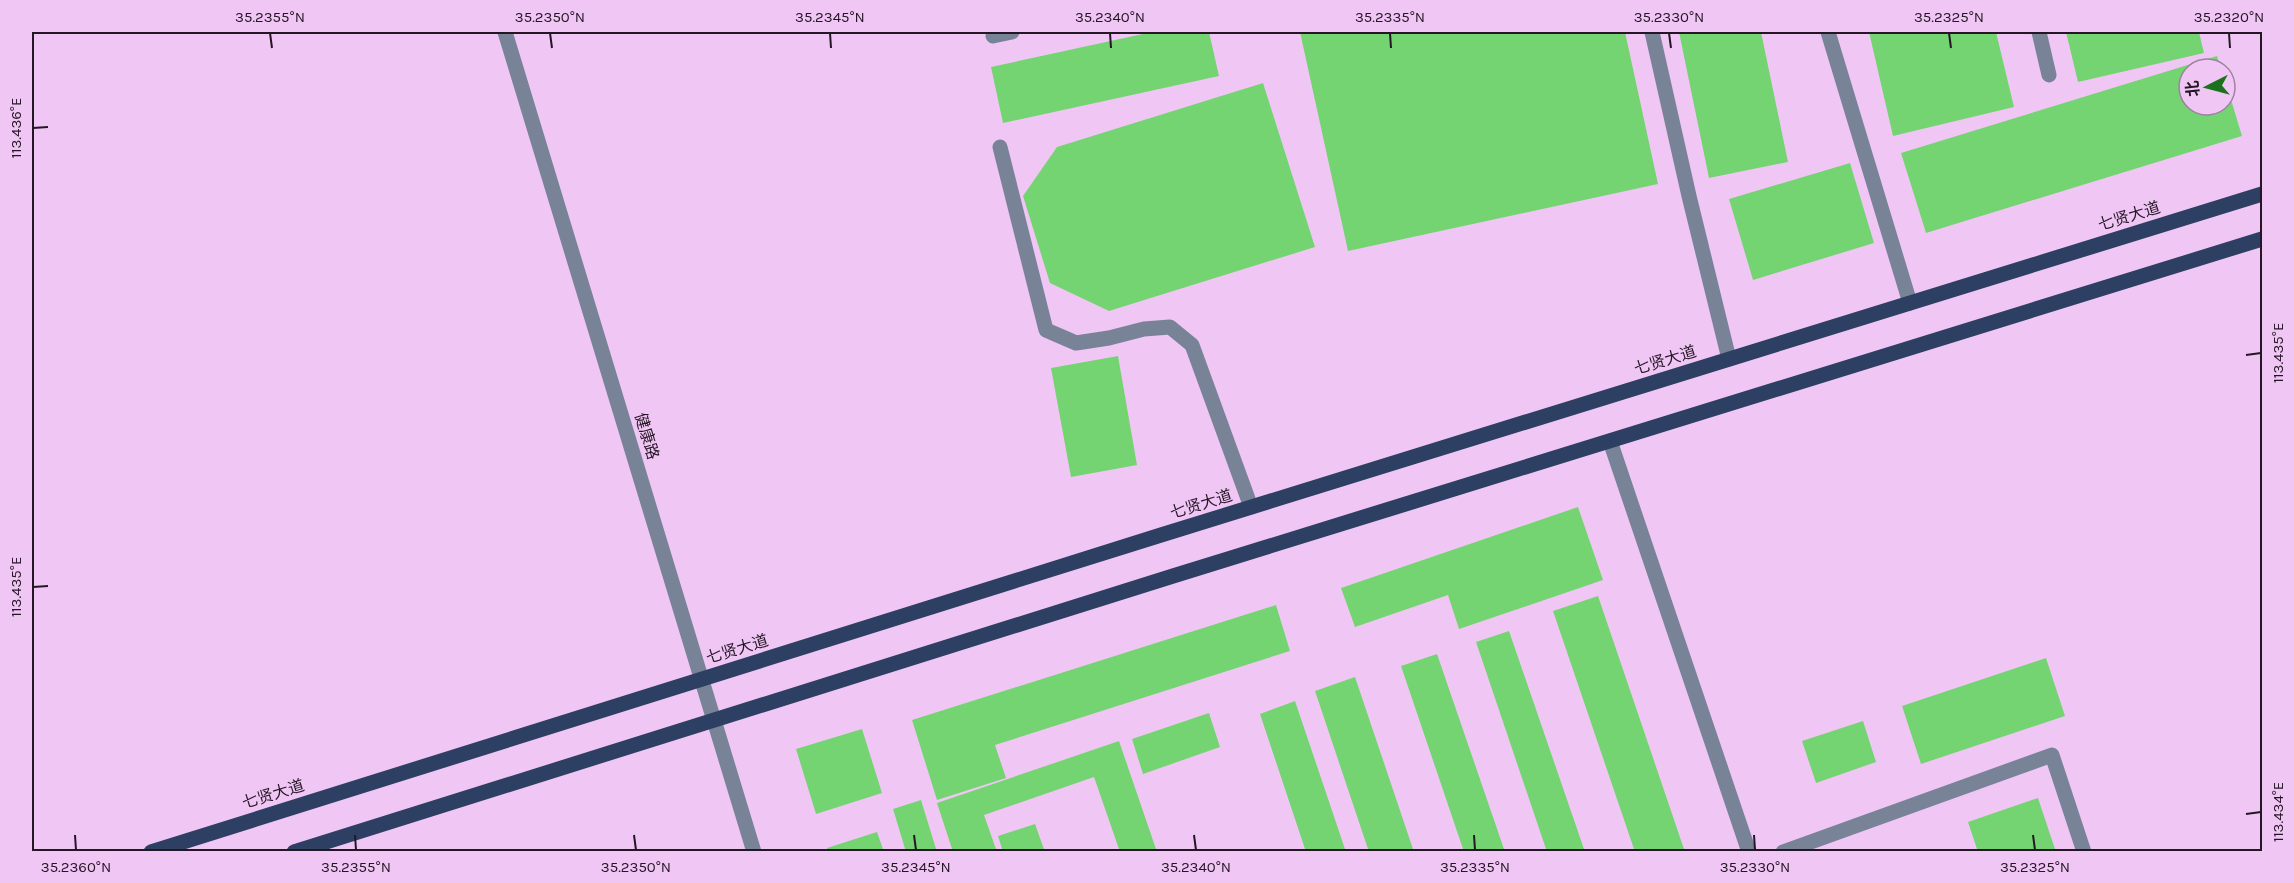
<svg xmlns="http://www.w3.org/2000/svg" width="2294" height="883" font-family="Karla,'Noto Sans SC',sans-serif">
	<rect width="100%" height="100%" fill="#f0c7f4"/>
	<path fill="#75d472" d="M1152 32H1209L1219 76 1003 123 991 67Z
		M1300 32H1625L1658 184 1348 251Z
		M1679 32H1761L1788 162 1709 178Z
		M1869 32H1996L2014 107 1893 136Z
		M2066 32H2199L2204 53 2078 82Z
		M2217 56 2221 69H2189V105H2225L2226 83 2242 136 1926 233 1901 153Z
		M1263 83 1315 247 1109 311 1050 283 1023 196 1057 147Z
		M1850 163 1874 243 1753 280 1729 199Z
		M1118 356 1137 465 1071 477 1051 368Z
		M1578 507 1603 580 1459 629 1448 595 1355 627 1341 588Z
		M1598 596 1685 852H1635L1553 611Z
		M1276 605 1290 651 995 745 1006 778 937 800 912 720Z
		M1509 631 1585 852H1547L1476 642Z
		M1437 654 1505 852H1464L1401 666Z
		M2046 658 2065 716 1921 764 1902 706Z
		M1355 677 1414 852H1369L1315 691Z
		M1295 701 1346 852H1306L1260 714Z
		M1209 713 1220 747 1143 774 1132 739Z
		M1863 721 1876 762 1816 783 1802 741Z
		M862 729 882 793 816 814 796 749Z
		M1119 741 1157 852H1120L1094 777 984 815 997 852H953L937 803Z
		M2038 798 2056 852H1978L1968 822Z
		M921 800 937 852H906L893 809Z
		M1035 824 1045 852H1003L998 836Z
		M877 832 884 852H828L827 848Z"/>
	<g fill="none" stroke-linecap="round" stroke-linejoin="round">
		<path stroke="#788398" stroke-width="15" d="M505 32 754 852
			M1652 32 1689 196 1729 359
			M1828 32 1910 303
			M2039 32 2049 75
			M993 36 1012 32
			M1000 147 1046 330 1076 343 1109 338 1144 329 1170 327 1192 345 1251 507
			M1610 441 1749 852
			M1783 852 2052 755 2084 852"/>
		<path stroke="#2d3f62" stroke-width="15" d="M151 852 1161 535 2262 194
			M294 852 1173 576 2262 239"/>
	</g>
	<path fill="none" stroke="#251626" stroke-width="2" d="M270 33 272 48M550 33 552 48M830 33 831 48M1110 33 1111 48M1390 33 1391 48M1669 33 1671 48M1949 33 1951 48M2229 33 2230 48M33 128 48 127M2246 355 2261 353M33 587 48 586M2246 814 2261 812M75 835 76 850M355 835 356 850M634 835 636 850M914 835 916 850M1194 835 1196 850M1474 835 1475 850M1754 835 1755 850M2033 835 2035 850"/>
	<g text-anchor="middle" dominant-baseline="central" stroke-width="6" stroke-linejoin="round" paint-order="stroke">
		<g font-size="16" fill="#251626" stroke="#f0c7f4">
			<text transform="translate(2129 216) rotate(-17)">七贤大道</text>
			<text transform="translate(1665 360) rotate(-17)">七贤大道</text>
			<text transform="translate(647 436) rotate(73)">健康路</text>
			<text transform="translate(1201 504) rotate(-17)">七贤大道</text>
			<text transform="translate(737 649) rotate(-17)">七贤大道</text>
			<text transform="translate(273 794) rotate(-17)">七贤大道</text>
		</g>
	</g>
	<rect width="2294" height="883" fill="none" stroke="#f0c7f4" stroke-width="66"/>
	<g transform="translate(2207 87) rotate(264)"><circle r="28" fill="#f0c7f4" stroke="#9f80a2" stroke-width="1.5"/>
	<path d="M0-4.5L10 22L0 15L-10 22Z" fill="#1b711c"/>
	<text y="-9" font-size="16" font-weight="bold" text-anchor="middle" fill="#251626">北</text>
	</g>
	<rect x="33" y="33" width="2228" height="817" fill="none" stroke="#251626" stroke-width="2"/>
	<g font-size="15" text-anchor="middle" fill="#251626">
		<text x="270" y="22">35.2355°N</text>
		<text x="550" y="22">35.2350°N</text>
		<text x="830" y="22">35.2345°N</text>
		<text x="1110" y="22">35.2340°N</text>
		<text x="1390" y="22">35.2335°N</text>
		<text x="1669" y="22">35.2330°N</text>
		<text x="1949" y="22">35.2325°N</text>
		<text x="2229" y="22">35.2320°N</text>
		<text transform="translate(16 128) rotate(-90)" y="5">113.436°E</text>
		<text transform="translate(2278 353) rotate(-90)" y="5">113.435°E</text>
		<text transform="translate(16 587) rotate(-90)" y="5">113.435°E</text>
		<text transform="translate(2278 812) rotate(-90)" y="5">113.434°E</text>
		<text x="76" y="872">35.2360°N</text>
		<text x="356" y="872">35.2355°N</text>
		<text x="636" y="872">35.2350°N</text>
		<text x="916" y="872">35.2345°N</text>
		<text x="1196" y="872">35.2340°N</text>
		<text x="1475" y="872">35.2335°N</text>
		<text x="1755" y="872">35.2330°N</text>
		<text x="2035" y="872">35.2325°N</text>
	</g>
</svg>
